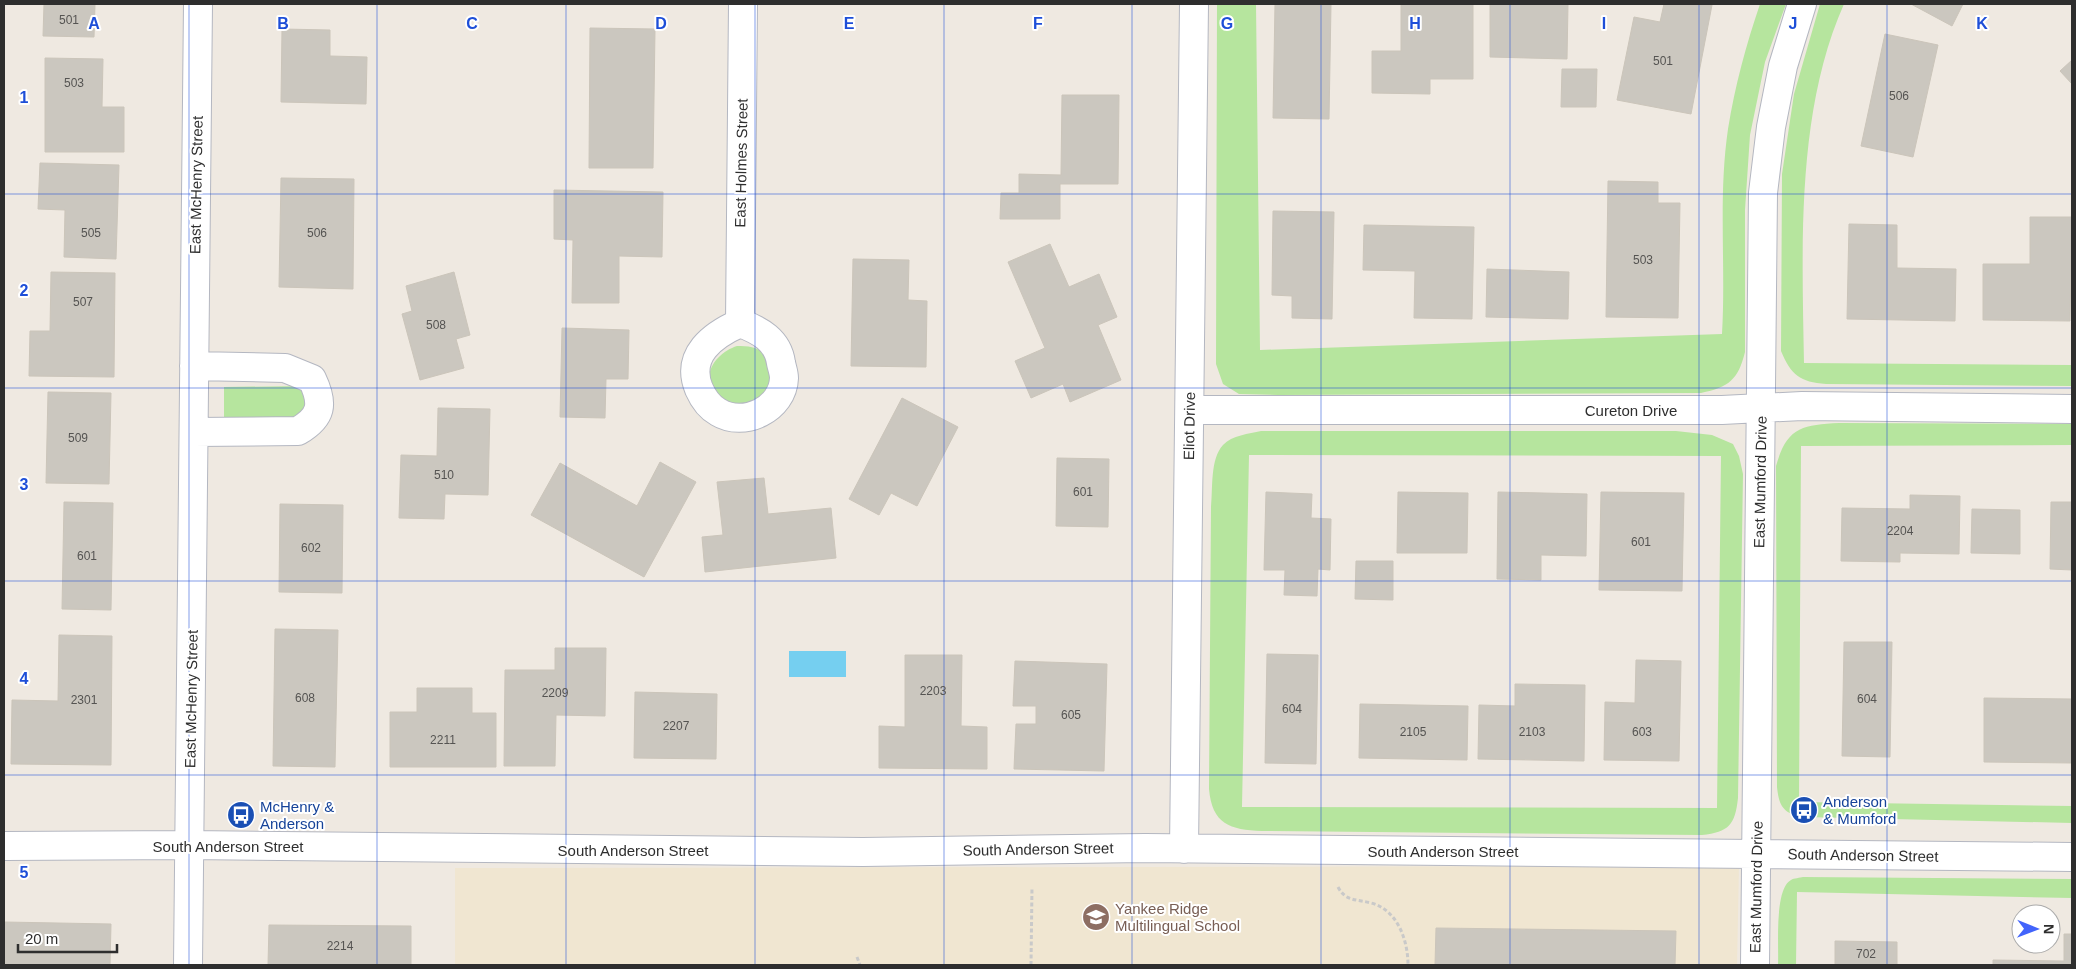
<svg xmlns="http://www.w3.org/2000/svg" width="2076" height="969" font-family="Arial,sans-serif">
	<rect width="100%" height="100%" fill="#efe9e1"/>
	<path fill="#f0e6d1" d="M1739 866 1737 965H455V868Z"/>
	<path fill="#b6e59e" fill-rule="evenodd" d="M1217 4H1256L1260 350 1722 334C1726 266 1718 197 1728 129 1735 86 1746 45 1760 4H1786L1765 62 1750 135 1745 210V352C1738 380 1729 387 1701 393L1278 395 1239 394 1223 384 1216 364Z
		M1820 4H1844C1796 112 1802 246 1804 363L2072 365V386L1826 384C1800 382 1791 375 1781 351L1782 174 1794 94Z
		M737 346C762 345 766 354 775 375L764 403 725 405C721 400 715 395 712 389 702 369 721 351 737 346Z
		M305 386V417H224V387Z
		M1839 423 2072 424V445L1801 446 1799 802 2072 806V823L1804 817C1785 814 1779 808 1777 787L1776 466C1787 427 1802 425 1839 423Z
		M1261 431H1676L1712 435 1733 444 1739 456 1743 474 1738 798C1735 825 1729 832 1702 835L1262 831C1230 830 1212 824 1209 789L1211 507C1213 488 1210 459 1223 445 1232 435 1249 434 1261 431ZM1249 455 1721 456 1717 808 1242 807Z
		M1803 877 2072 879V898L1797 892 1796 965H1778C1779 947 1774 889 1791 880 1794 878 1800 878 1803 877Z"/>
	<path fill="#75cff0" d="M789 651H846V677H789Z"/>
	<path fill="#cbc7bf" stroke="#cbc5ba" d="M44 4H95L94 37 43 36Z
		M1275 4H1331L1329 119 1273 118Z
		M1401 4H1473V79H1430V94L1372 93V51H1401Z
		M1490 4H1568L1567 59 1490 57Z
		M1664 4 1712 5 1691 114 1617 100 1634 17 1660 22Z
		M1911 4H1963L1952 26Z
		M590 28 655 29 653 168H589Z
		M282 29 330 30V56L367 57 366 104 281 102Z
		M1885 34 1938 45 1913 157 1861 146Z
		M45 58 103 59 102 107H124V152H45Z
		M2072 60V84L2060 71Z
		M1562 69H1597L1596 107H1561Z
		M1062 95H1119L1118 184H1060V219H1000L1001 193H1019V174L1061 175Z
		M40 163 119 165 116 259 64 257 65 210 38 209Z
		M281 178 354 179 353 289 279 287Z
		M1608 181 1658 182V203H1680L1678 318 1606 317Z
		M554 190 663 192 662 257 619 256V303H572L573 240 554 239Z
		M1273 211 1334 212 1332 319 1292 318V296L1272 295Z
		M2030 217H2072L2070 321 1983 320V264H2030Z
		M1849 224 1897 225V268L1956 269 1955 321 1847 319Z
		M1364 225 1474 227 1472 319 1414 318 1415 271 1363 270Z
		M1050 244 1069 287 1099 274 1117 317 1098 325 1121 380 1070 402 1063 384 1031 398 1015 361 1045 348 1008 262Z
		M853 259 909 260 908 300 927 301 926 367 851 366Z
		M1487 269 1569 272 1568 319 1486 317Z
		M51 272 115 273 114 377 29 376 30 331H50Z
		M454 272 470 335 456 339 464 368 420 380 402 314 412 311 406 286Z
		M562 328 629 330 628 379H606L605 418 560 417Z
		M48 392 111 393 109 484 46 483Z
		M902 398 958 427 917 506 891 493 879 515 849 499Z
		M438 408 490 409 488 495 445 494 444 519 399 518 401 455 437 456Z
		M1057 458 1109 459 1108 527 1056 526Z
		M660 462 696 482 644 577 531 515 560 463 637 506Z
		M764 478 768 514 831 508 836 558 705 572 702 537 723 535 717 482Z
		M1266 492 1312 494 1311 518 1331 519 1330 570 1318 569 1317 596 1284 595 1285 570H1264Z
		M1398 492 1468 493 1467 553H1397Z
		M1498 492 1587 494 1586 556 1541 555V580L1497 579Z
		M1601 492 1684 493 1682 591 1599 590Z
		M1910 495 1960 496 1959 554 1900 553V562L1841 561 1842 508 1910 509Z
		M64 502 113 503 111 610 62 609Z
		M2051 502H2072V570L2050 569Z
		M280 504 343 505 342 593 279 592Z
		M1972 509 2020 510V554L1971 553Z
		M1356 561H1393V600L1355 599Z
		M275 629 338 630 335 767 273 766Z
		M59 635 112 636 111 765 11 764 12 700 58 701Z
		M1844 642H1892L1890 757 1842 756Z
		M555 648H606L605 716 556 715 555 766H504L505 670H555Z
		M1267 654 1318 655 1316 764 1265 763Z
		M905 655H962L961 726 987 727V769L879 768V726L905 727Z
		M1636 660 1681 661 1679 761 1604 760 1605 702 1635 703Z
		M1015 661 1107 664 1104 771 1014 769 1016 724H1036V706H1013Z
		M1515 684 1585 685 1584 761 1478 759 1479 705 1515 706Z
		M417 688H472V713H496V767H390V712H417Z
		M635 692 717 694 716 759 634 758Z
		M1984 698 2072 699V763L1984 762Z
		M1360 704 1468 706 1467 760 1359 758Z
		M4 922 111 924 110 965H4Z
		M269 925 411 926V965H268Z
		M1436 928 1676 931 1675 965H1435Z
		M2064 934H2072V965H1993V960L2064 961Z
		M1835 941 1897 942V965H1835Z"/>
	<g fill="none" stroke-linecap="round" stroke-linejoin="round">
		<g stroke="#b4b7c1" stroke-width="30">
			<path id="minor" d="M740 323 743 4
				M740 323C759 330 778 340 781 363 782 368 784 373 784 378 783 409 744 428 718 412 709 407 703 398 699 389 685 355 713 335 740 323Z
				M194 366 285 368 312 379C324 404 322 417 298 431L194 432
				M1190 410H1722L1802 406 2072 409
				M4 846 189 845 863 852 1145 848 2072 857
				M1184 849 1194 4
				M188 965 198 4
				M1755 965 1763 193 1771 127 1783 66 1802 4"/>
		</g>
		<path stroke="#c9c9c9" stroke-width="3" stroke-dasharray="4 2.5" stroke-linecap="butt" d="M1338 887C1346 902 1357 899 1371 903 1398 910 1408 941 1408 965
			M857 957 860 965
			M1031 965 1032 887"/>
		<use href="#minor" stroke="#fff" stroke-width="28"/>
	</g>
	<path fill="none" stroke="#1d4ed8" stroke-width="1" stroke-opacity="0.55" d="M189 4V965M377 4V965M566 4V965M755 4V965M944 4V965M1132 4V965M1321 4V965M1510 4V965M1699 4V965M1887 4V965M4 194H2072M4 388H2072M4 581H2072M4 775H2072"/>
	<defs>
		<g id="bus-disc" transform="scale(1.4375)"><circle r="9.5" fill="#1a4fb4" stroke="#fff"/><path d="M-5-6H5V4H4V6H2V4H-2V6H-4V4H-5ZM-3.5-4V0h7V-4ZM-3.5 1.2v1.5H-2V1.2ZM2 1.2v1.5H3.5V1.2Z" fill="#fff"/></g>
		<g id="school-disc" transform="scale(1.4375)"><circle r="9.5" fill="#8d6e63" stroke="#fff"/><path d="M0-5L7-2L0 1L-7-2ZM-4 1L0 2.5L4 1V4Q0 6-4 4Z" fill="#fff"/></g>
	</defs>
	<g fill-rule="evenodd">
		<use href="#bus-disc" x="1804" y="810"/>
		<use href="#bus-disc" x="241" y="815"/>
		<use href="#school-disc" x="1096" y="917"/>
	</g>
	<g text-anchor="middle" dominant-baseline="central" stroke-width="4" stroke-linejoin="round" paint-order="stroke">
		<g font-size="12" fill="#555452">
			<text x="69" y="20">501</text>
			<text x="1663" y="61">501</text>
			<text x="74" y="83">503</text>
			<text x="1899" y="96">506</text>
			<text x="91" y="233">505</text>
			<text x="317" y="233">506</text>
			<text x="1643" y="260">503</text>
			<text x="83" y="302">507</text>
			<text x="436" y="325">508</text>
			<text x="78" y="438">509</text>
			<text x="444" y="475">510</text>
			<text x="1083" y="492">601</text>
			<text x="1900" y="531">2204</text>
			<text x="1641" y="542">601</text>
			<text x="311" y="548">602</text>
			<text x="87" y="556">601</text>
			<text x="933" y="691">2203</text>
			<text x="555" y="693">2209</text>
			<text x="305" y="698">608</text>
			<text x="1867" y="699">604</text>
			<text x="84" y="700">2301</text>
			<text x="1292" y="709">604</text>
			<text x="1071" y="715">605</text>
			<text x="676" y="726">2207</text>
			<text x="1413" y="732">2105</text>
			<text x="1532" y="732">2103</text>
			<text x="1642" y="732">603</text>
			<text x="443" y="740">2211</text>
			<text x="340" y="946">2214</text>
			<text x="1866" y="954">702</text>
		</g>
		<g font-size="15" fill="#2e2e2e" stroke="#fff">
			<text transform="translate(741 163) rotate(-89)">East Holmes Street</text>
			<text transform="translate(196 185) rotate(-89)">East McHenry Street</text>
			<text x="1631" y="410">Cureton Drive</text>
			<text transform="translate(1189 426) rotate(-89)">Eliot Drive</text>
			<text transform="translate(1760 482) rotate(-89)">East Mumford Drive</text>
			<text transform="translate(191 699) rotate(-89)">East McHenry Street</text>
			<text x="228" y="846">South Anderson Street</text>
			<text transform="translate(1038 849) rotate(-1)">South Anderson Street</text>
			<text x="633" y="850">South Anderson Street</text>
			<text x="1443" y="851">South Anderson Street</text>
			<text transform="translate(1863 855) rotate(1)">South Anderson Street</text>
			<text transform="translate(1756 887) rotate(-89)">East Mumford Drive</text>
		</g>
		<g font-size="15" fill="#164399" stroke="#fff" text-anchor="start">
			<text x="1823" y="801">Anderson<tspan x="1823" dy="17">&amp; Mumford</tspan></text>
			<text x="260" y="806">McHenry &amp;<tspan x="260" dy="17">Anderson</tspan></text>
		</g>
		<g font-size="15" fill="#785e54" stroke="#fff" text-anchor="start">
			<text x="1115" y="908">Yankee Ridge<tspan x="1115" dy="17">Multilingual School</tspan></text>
		</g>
	</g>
	<g font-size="16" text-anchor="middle" font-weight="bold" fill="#1d4ed8" stroke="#fff" stroke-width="4" stroke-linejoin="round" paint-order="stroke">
		<text x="94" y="29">A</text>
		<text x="283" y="29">B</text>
		<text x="472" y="29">C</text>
		<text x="661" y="29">D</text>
		<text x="849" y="29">E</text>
		<text x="1038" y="29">F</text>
		<text x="1227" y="29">G</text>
		<text x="1415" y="29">H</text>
		<text x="1604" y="29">I</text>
		<text x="1793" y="29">J</text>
		<text x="1982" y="29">K</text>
		<text x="24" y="103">1</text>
		<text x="24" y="296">2</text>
		<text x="24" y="490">3</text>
		<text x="24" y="684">4</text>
		<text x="24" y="878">5</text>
	</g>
	<rect width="2076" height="969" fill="none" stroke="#2e2e2e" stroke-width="10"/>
	<g transform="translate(2036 929) rotate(91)"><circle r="24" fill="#ffffff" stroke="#ababab"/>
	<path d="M0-4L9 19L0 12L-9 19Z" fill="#4264fb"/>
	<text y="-8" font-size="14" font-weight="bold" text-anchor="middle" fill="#2e2e2e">N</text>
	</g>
	<path d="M18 944v8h99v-8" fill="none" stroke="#2e2e2e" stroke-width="2.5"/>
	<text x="25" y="944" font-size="15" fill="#2e2e2e" stroke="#ffffff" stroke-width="4" paint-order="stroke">20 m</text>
</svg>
